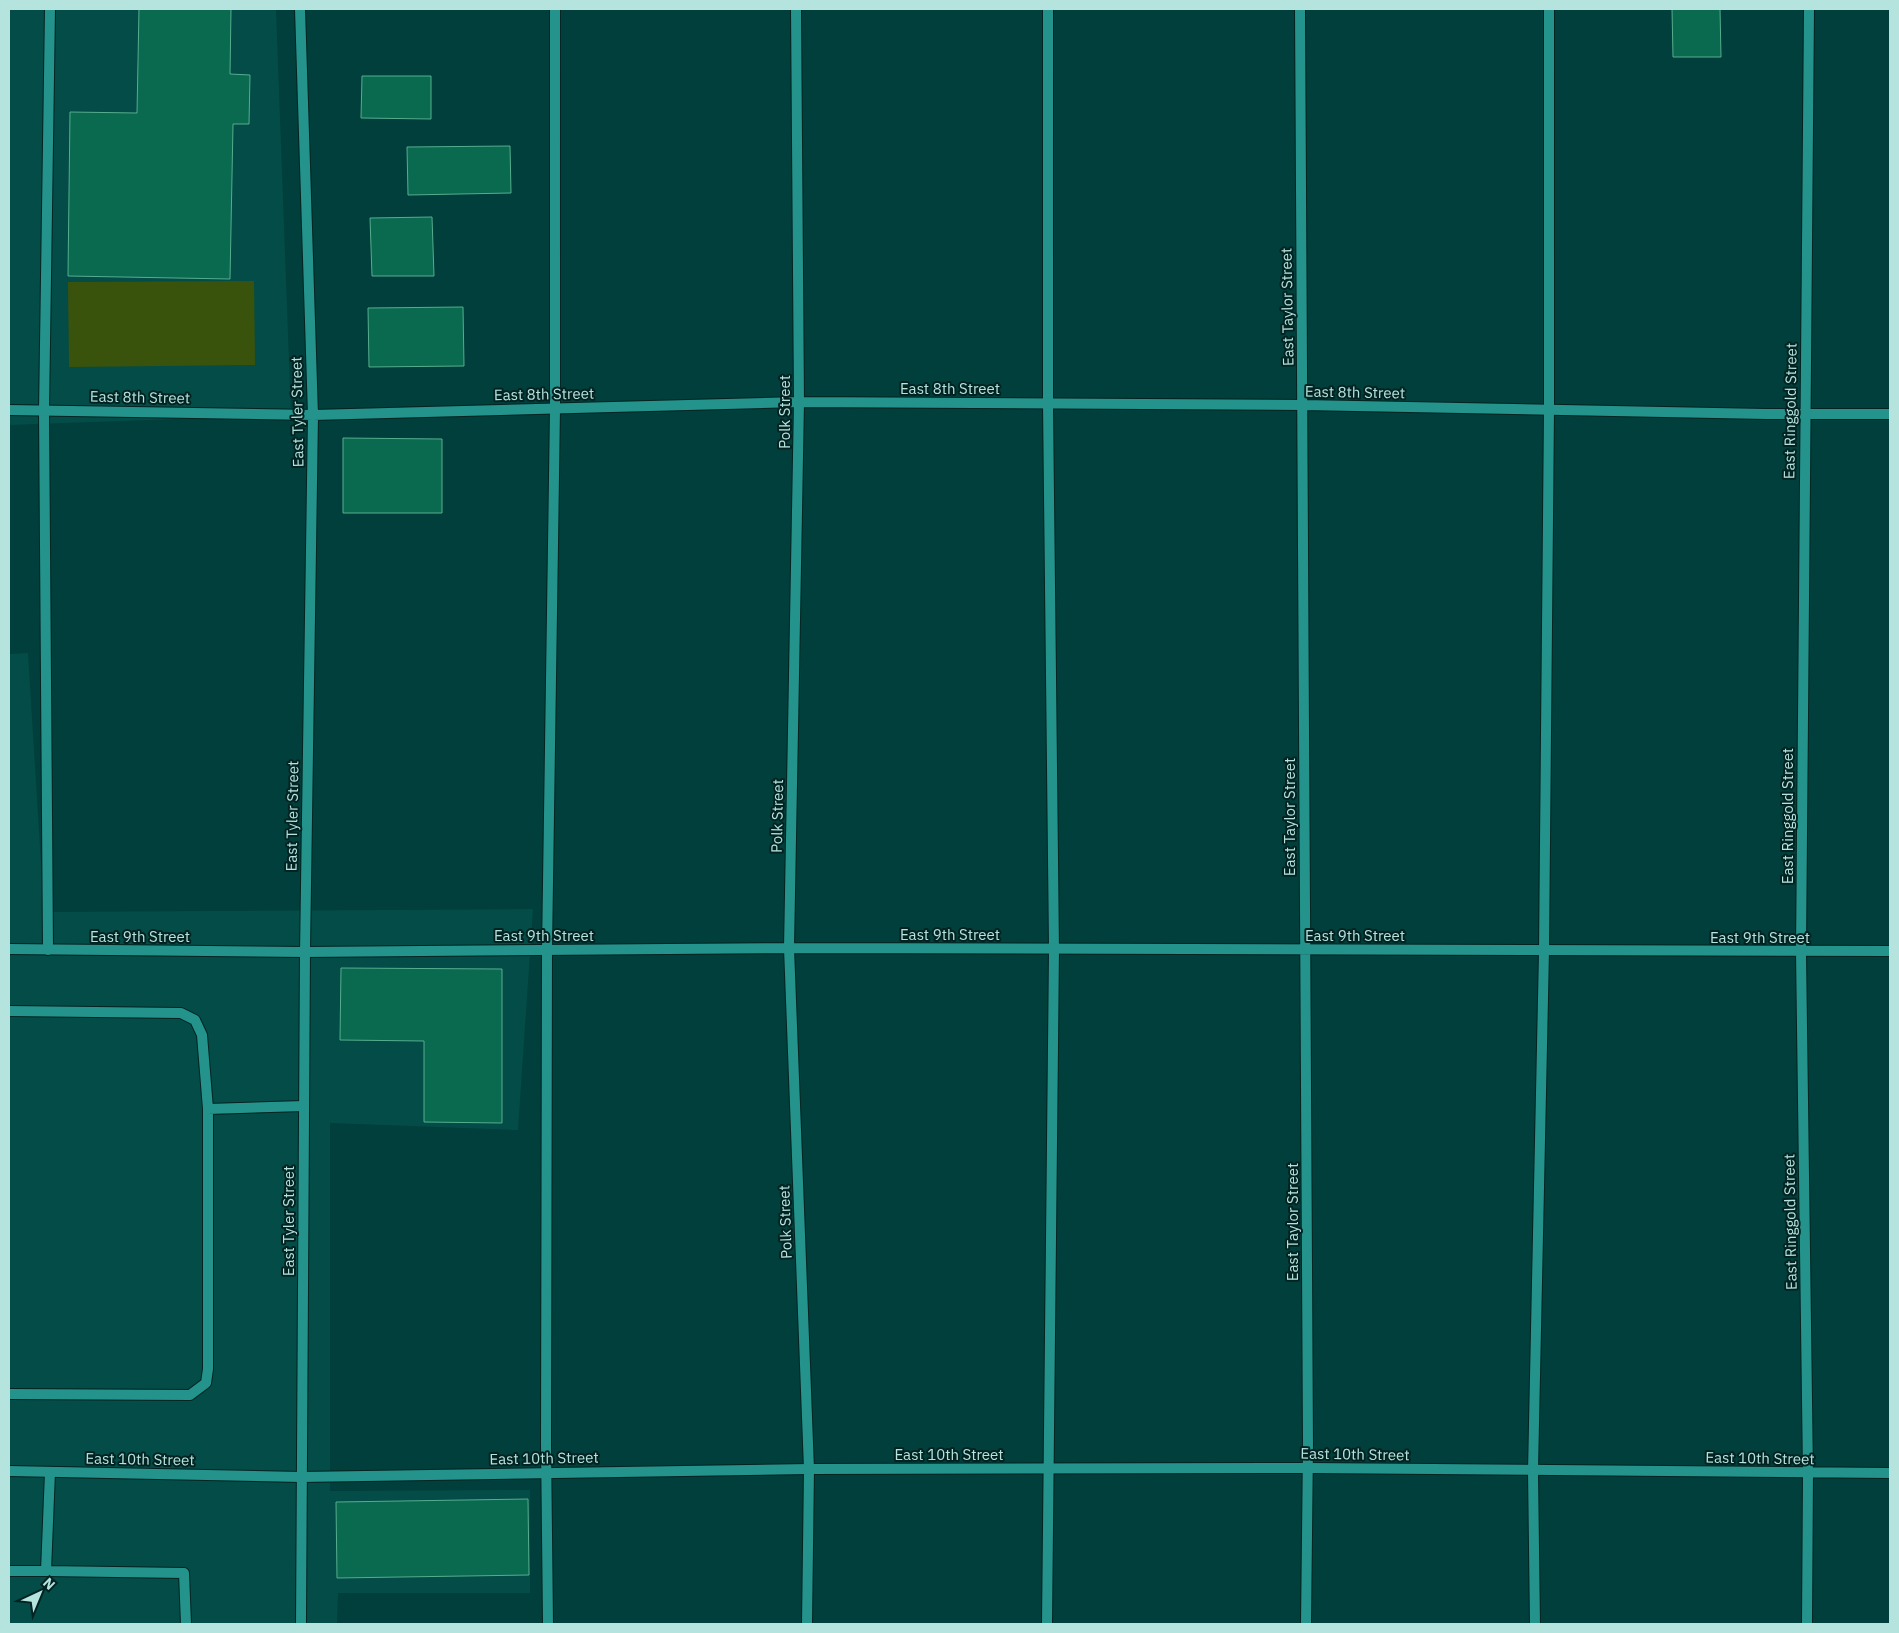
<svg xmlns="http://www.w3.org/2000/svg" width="1899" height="1633" font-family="'IBM Plex Sans',sans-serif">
	<rect width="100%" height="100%" fill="#003f3b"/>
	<path fill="#044c47" d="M9 9H276L291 415 9 425Z
		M28 653 44 912 533 909 518 1130 330 1123V1491L530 1490V1593H338L337 1624H9V654Z"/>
	<path fill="#3a530c" d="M254 281 255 365 69 367 68 282Z"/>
	<path fill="#0a6a50" stroke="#56ad8e" d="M139 9H231L230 74 250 75 249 124H233L230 279 68 276 70 112 137 113Z
		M1672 9H1720L1721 57H1673Z
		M362 76H431V119L361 118Z
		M510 146 511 193 408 195 407 147Z
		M432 217 434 276H372L370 218Z
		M463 307 464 366 369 367 368 308Z
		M343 438 442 439V513H343Z
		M341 968 502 969V1123L424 1122V1041L340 1040Z
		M528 1499 529 1575 337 1578 336 1502Z"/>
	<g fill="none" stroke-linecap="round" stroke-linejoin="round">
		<g stroke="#022321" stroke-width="12">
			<path id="service" d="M48 950 44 411 50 9
				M9 1011 181 1013 195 1020 202 1035 208 1109V1369L206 1383 190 1395 9 1394
				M208 1109 304 1106
				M50 1472 46 1571 184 1573 186 1624
				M9 1571H46
				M548 1624 546 1444 547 950 555 409V9
				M1047 1624 1054 949 1048 404V9
				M1535 1624 1533 1471 1544 951 1549 410V9"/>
		</g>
		<g stroke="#022321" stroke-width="12">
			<path id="minor" d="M300 9 313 415 305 952 301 1624
				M796 9 799 402 789 948 809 1469 807 1624
				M1300 9 1308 1446 1306 1624
				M9 410 313 415 799 402 1303 405 1766 414H1890
				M9 949 305 952 789 948 1890 951"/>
		</g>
		<g stroke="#022321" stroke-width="12">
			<path id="tertiary" d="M9 1471 301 1477 809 1469 1308 1468 1890 1473
				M1807 1624 1808 1473 1801 952 1809 9"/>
		</g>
		<use href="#service" stroke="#23938c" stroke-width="10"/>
		<use href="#minor" stroke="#23938c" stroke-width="10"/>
		<use href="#tertiary" stroke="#23938c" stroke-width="10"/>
	</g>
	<g text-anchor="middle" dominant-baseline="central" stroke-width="4" stroke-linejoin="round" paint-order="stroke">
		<g font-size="15" fill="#b5e3de" stroke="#022321">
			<text transform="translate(1287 307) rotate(-91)">East Taylor Street</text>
			<text x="950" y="388">East 8th Street</text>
			<text transform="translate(1355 392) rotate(1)">East 8th Street</text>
			<text transform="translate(544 394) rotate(-1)">East 8th Street</text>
			<text transform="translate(140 397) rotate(1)">East 8th Street</text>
			<text transform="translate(1790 411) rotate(-89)">East Ringgold Street</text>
			<text transform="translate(297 412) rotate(-91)">East Tyler Street</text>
			<text transform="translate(784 412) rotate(-90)">Polk Street</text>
			<text transform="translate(292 816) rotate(-89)">East Tyler Street</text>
			<text transform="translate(777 816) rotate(-89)">Polk Street</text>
			<text transform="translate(1787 816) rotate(-90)">East Ringgold Street</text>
			<text transform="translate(1289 817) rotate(-90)">East Taylor Street</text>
			<text x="950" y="934">East 9th Street</text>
			<text x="544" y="935">East 9th Street</text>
			<text x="1355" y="935">East 9th Street</text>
			<text x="140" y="936">East 9th Street</text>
			<text x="1760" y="937">East 9th Street</text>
			<text transform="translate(288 1221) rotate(-90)">East Tyler Street</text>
			<text transform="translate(785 1222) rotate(-92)">Polk Street</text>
			<text transform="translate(1292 1222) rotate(-90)">East Taylor Street</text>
			<text transform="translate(1790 1222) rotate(-91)">East Ringgold Street</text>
			<text x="949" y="1454">East 10th Street</text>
			<text transform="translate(1355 1454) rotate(1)">East 10th Street</text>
			<text transform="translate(544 1458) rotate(-1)">East 10th Street</text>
			<text transform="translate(1760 1458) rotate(1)">East 10th Street</text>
			<text transform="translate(140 1459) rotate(1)">East 10th Street</text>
		</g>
	</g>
	<rect width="1899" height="1633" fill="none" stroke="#b5e3de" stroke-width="20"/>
	<g transform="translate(40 1593) rotate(44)" stroke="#022321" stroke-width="4" paint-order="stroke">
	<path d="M0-4L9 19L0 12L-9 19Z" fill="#b5e3de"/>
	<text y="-8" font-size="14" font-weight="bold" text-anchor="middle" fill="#b5e3de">N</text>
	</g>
</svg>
